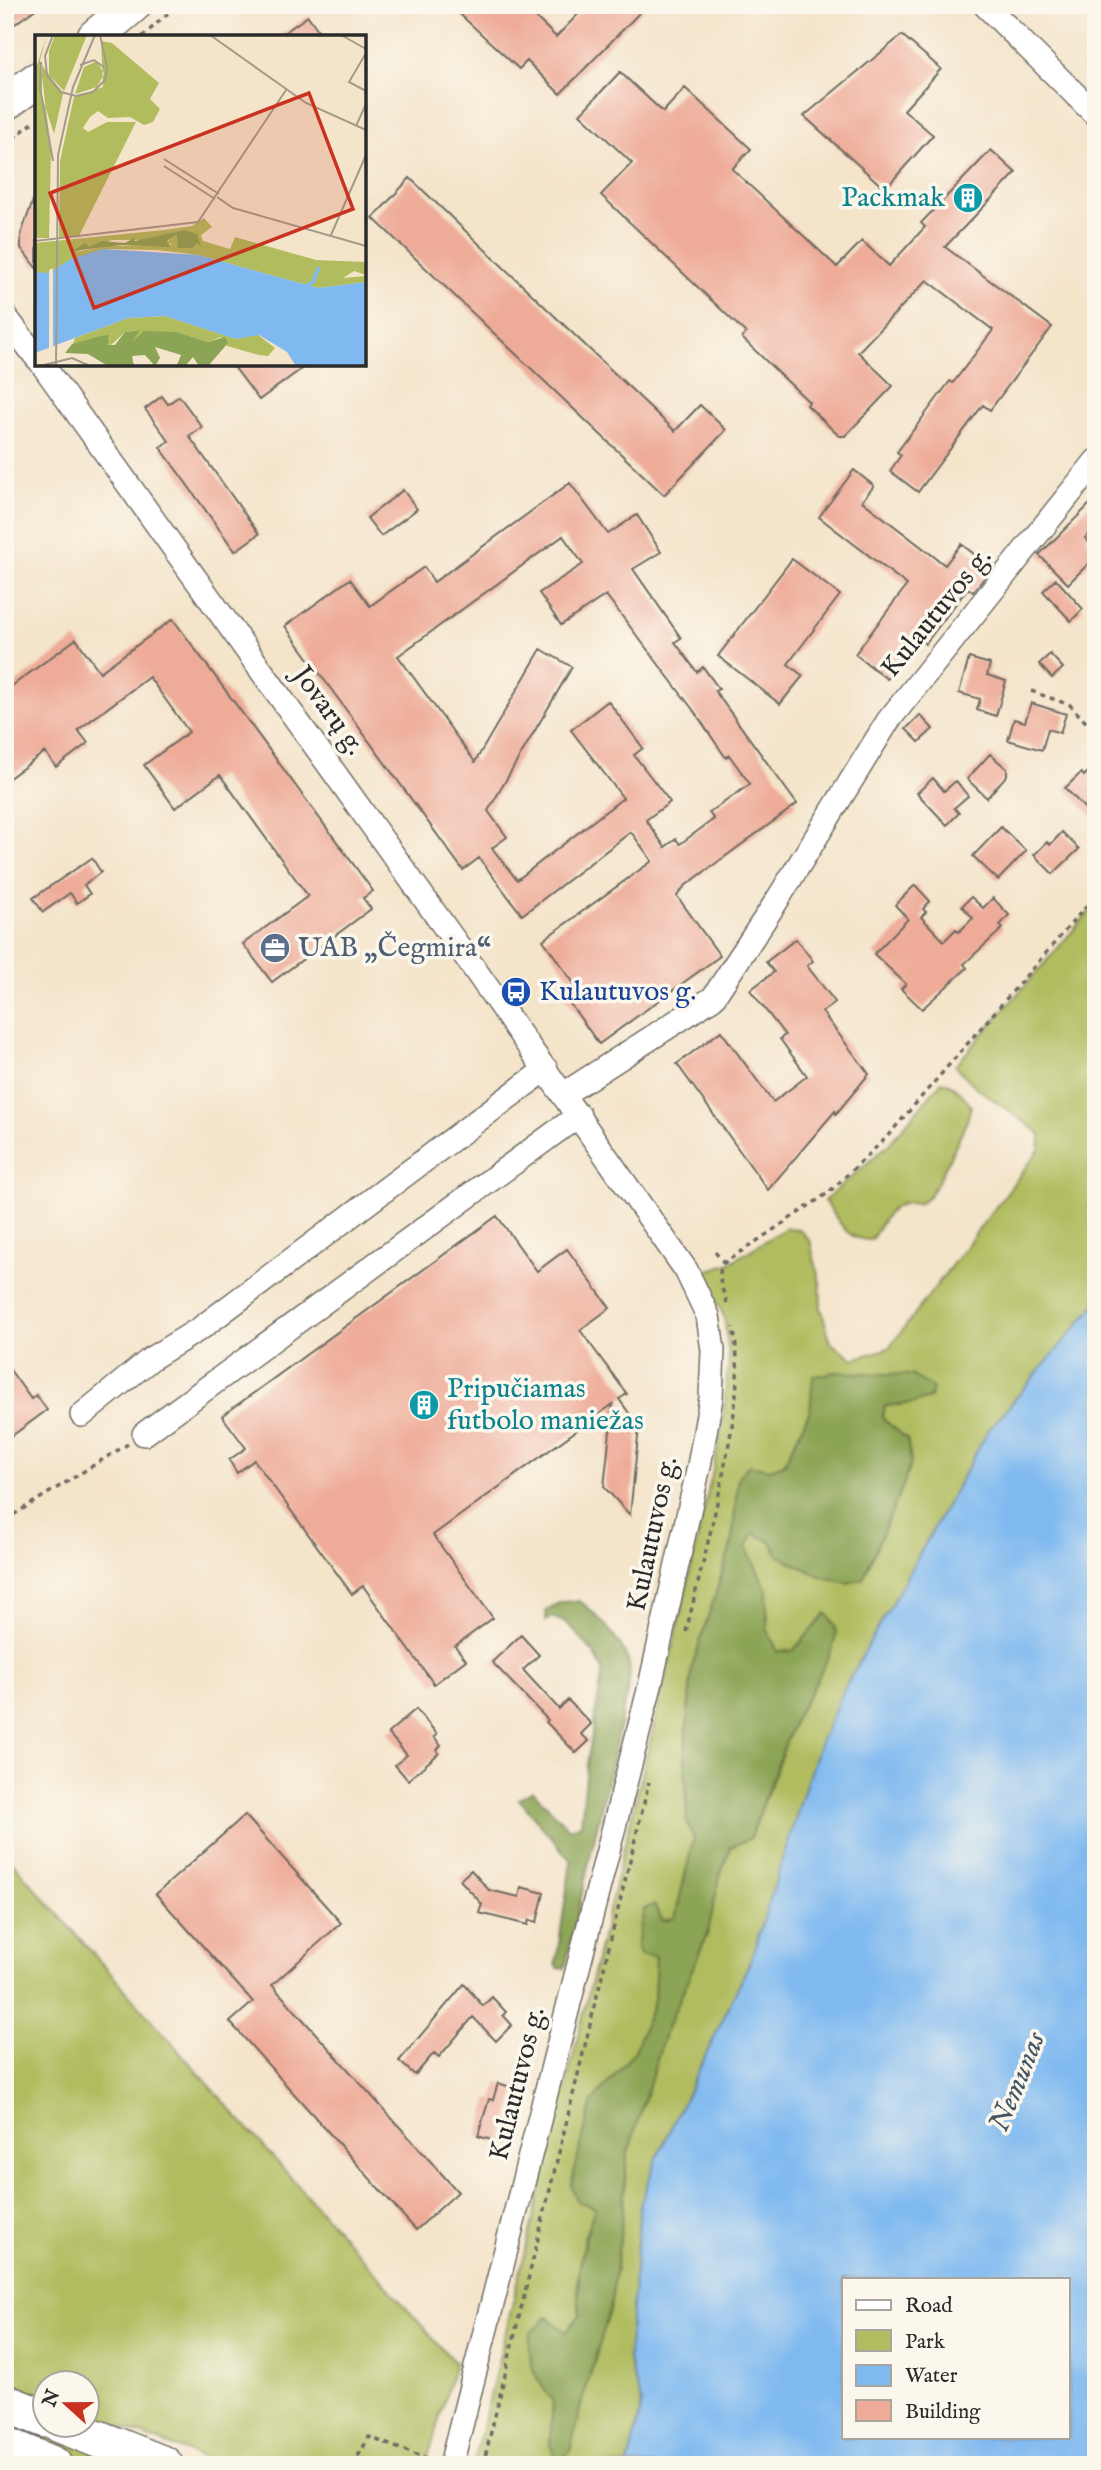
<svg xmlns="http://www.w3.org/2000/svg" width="1101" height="2470" font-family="'IM FELL English',serif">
	<rect width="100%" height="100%" fill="#fbf7ec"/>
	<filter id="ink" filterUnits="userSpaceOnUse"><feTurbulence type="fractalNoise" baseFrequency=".0143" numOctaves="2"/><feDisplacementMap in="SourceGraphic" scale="14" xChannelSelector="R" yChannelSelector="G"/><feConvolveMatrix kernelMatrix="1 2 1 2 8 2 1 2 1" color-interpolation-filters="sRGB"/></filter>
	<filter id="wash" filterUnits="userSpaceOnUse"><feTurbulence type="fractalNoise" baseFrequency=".00686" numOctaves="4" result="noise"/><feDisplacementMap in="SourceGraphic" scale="28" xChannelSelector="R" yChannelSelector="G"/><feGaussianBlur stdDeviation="1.57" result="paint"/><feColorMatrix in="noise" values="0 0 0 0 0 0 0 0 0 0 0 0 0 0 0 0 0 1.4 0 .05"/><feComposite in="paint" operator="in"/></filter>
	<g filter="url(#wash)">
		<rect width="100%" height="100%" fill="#f4e4ca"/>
		<path fill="#b0bc5e" stroke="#6e7444" stroke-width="2" fill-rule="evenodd" d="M1096 904V1304L988 1431 844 1689 750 1962 656 2160 628 2360 642 2404 628 2465H473L675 1639 722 1429 729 1357 726 1333 724 1316 702 1272 728 1264 786 1228 799 1229 810 1241 820 1283 821 1308 831 1343 854 1359 889 1348 1039 1150 1041 1134 977 1088 955 1066ZM914 1403 885 1406 882 1418 907 1439 911 1461 904 1483 863 1578 848 1583 820 1576 779 1556 770 1541 754 1533 746 1547 753 1563 768 1615 767 1630 778 1652 793 1651 826 1614 806 1700 795 1718 751 1838 731 1847 720 1875 708 1932 665 2033 627 2156 621 2230 610 2310 582 2401 570 2451 558 2463 550 2444 553 2400 566 2333 580 2315 577 2283 584 2238 595 2208 592 2102 635 2052 654 2000 656 1957 663 1921 675 1918 694 1838 687 1823 685 1748 692 1667 732 1543 738 1477 749 1465 770 1469 784 1464 810 1411Z
			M942 1081C956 1086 963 1094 971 1106L967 1121 939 1180 929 1196 918 1204C890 1199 885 1219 871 1240 843 1240 840 1219 824 1201L889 1144Z
			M5 1854 455 2363 426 2465H222L88 2414V2382H46L45 2397 5 2382Z
			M5 2416 133 2465H86L5 2433Z"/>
		<path fill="#8ca455" stroke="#5c6840" stroke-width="2" d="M835 1372 911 1375 933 1388 930 1398 914 1403 885 1406 882 1418 907 1439 911 1461 904 1483 863 1579 848 1583 820 1576 779 1556 770 1541 754 1533 746 1547 767 1590V1630L778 1652 793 1651 826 1613C832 1619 835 1624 836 1633 837 1646 804 1704 795 1718L750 1838 731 1847 720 1875 708 1932 665 2033 627 2156 621 2230 610 2310 582 2401 570 2451 557 2464 550 2444 553 2400C533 2378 528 2363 530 2333L547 2317 566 2332 580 2315C576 2273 581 2247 595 2208L577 2201 571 2185 592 2102 635 2051 654 2000 656 1957 640 1955 637 1945 644 1909 654 1905 663 1921 675 1918 694 1838 687 1823 685 1748 692 1667 732 1543 738 1477 749 1465 770 1469 784 1464 810 1411 813 1376Z
			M580 1601C597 1615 620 1638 628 1660 632 1671 628 1687 626 1698L565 1969 558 1968 556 1964 571 1861 519 1799 533 1791 569 1829 581 1824 587 1764 603 1671 594 1653 567 1623 552 1617 546 1621V1610L561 1602Z"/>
		<path fill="#7fb9f0" stroke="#55728e" stroke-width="2" fill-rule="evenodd" d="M1096 1304V2465H628L642 2404 628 2360 640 2205 656 2160 750 1962 818 1747 844 1689 988 1431ZM844 2279H1068V2437H844Z"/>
		<g id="blocks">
			<path fill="#eeab98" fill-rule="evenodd" d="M5 5H41L5 31Z
				M450 5H523L556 37 587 5H647L560 94 527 61 519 69Z
				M308 16 323 37H278Z
				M902 35 941 69 904 110 933 135 885 189 804 116Z
				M620 72 663 112 685 88 751 149 732 169 837 267 862 241 889 266 925 227 921 223 991 150 1016 173 945 247 1052 327 990 410 983 405 918 492 890 471 901 455 897 452 950 381 953 383 993 330 927 280 858 352 893 386 845 436H839L807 405 809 402 742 338 746 333 601 195 632 163 580 114Z
				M410 178 675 431 700 405 726 430 664 495 373 218Z
				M35 195 37 196V269L21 248V234Z
				M232 364H308L259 400Z
				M162 396 168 404 179 396 202 427 189 436 259 534 235 551 160 447 169 441 145 409Z
				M854 470 874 486 862 501 945 565 961 544 992 568 973 592 968 588 925 644 918 638 887 679 855 654 907 585 819 517Z
				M570 483 608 534 637 515 661 552 633 569 681 638 675 642 697 672 703 667 719 689 715 691 797 804 685 886 677 896 720 956 599 1044 563 994 575 985 543 940 652 861 631 832 522 915 479 858 463 870 285 626 350 579 370 606 424 567 434 582ZM563 536 583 564 539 593 561 625 606 595 694 711 726 758 729 755 750 784 709 813 714 819 680 844 676 839 665 847 646 820 670 802 634 755 643 748 608 701 571 730 623 798 517 880 492 848 507 837 488 811 572 667 541 649 475 762 398 656Z
				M403 490 417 509 381 536 367 518Z
				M1096 498V528L1085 538 1096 549V556L1068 584 1039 555Z
				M792 559 840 595 788 664 803 676 780 704 718 656Z
				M1056 579 1083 609 1071 621 1043 591Z
				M173 619 373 891 363 898 371 909 272 982 243 944 308 896 220 775 175 808 144 765 189 732 149 677 78 730 88 743 56 767 45 752 5 781V691L76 639 100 672Z
				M1050 654 1063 668 1052 678 1039 664Z
				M969 658 990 664 987 675 1006 681 996 716 977 710 980 699 959 693Z
				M1031 703 1066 714 1060 733 1048 729 1042 750 1008 740 1014 719 1025 722Z
				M920 715 933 729 919 742 906 729Z
				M990 754 1007 769V775L987 798 967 779Z
				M1096 764V820L1065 788 1081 773 1084 776Z
				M933 778 944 791 956 781 968 796 954 808 959 813 947 825 917 793Z
				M1001 827 1026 851 998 880 973 856Z
				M1062 832 1079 849 1053 874 1034 855 1047 842 1050 845Z
				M92 858 101 872 84 885 90 894 77 903 70 893 43 912 33 898Z
				M915 885 930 901 923 909 926 912 921 917 944 941 956 929 959 932 973 918 962 906 971 897 983 908 993 898 1009 915 1000 925 1003 928 964 964 967 968 922 1009 901 989 906 984 874 954 908 919 895 905Z
				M796 939 813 961 807 966 835 1002 822 1012 869 1074 836 1114 835 1111 768 1190 677 1064 721 1031 773 1102 807 1076 780 1039 785 1035 750 990 774 972 766 962Z
				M497 1216 537 1271 567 1249 610 1308 580 1330 627 1394 619 1399 639 1427 630 1515 604 1487 613 1404 433 1535 493 1618 455 1646 466 1660 434 1684 363 1586 352 1594 254 1460 237 1473 229 1460 246 1448 222 1416Z
				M5 1363 31 1399 36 1395 47 1410 5 1441Z
				M521 1635 539 1655 523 1670 559 1709 568 1700 591 1724 581 1734 589 1741 576 1753 546 1722 548 1720 492 1662Z
				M416 1709 437 1734 434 1737 441 1745 437 1750 439 1753 408 1780 395 1765 407 1755 388 1733Z
				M245 1815 341 1923 272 1985 458 2192 416 2230 230 2022 253 2002 156 1894Z
				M471 1870 489 1890 519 1897 521 1887 544 1893 537 1922 529 1920 528 1925 479 1913 482 1904 460 1880Z
				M464 1984 483 2006 492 1997 506 2012 503 2015 512 2025 496 2041 473 2017 439 2057 434 2053 415 2075 399 2061Z
				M498 2083 517 2089 501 2143 478 2136 489 2099 493 2100Z"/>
		</g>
	</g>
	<g filter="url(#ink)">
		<use href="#blocks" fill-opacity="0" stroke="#716c63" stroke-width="2"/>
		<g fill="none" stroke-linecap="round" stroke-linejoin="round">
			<g stroke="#716c63" stroke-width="26">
				<path id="minor" d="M985 5 1096 115
					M5 316 37 358
					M42 364 454 940 686 1270 708 1316 713 1350 711 1398 699 1466 650 1686 451 2465
					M564 1094 713 998 776 902 888 721 1096 461
					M82 1415 152 1358 201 1328 546 1069
					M144 1434 579 1115"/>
			</g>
			<g stroke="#716c63" stroke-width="38">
				<path id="primary" d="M95 37 133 5
					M5 103 37 80"/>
			</g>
			<g stroke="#716c63" stroke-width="40">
				<path id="trunk" d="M5 2403 46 2419
					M60 2424 164 2465
					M5 2445 53 2465"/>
			</g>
			<path stroke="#716c63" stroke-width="3.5" stroke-dasharray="5 5" stroke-linecap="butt" d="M142 37 177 5
				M5 144 37 120
				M1031 691 1070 705 1096 733
				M715 1252 724 1263
				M727 1303C723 1290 715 1275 724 1263L828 1193 885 1139 1096 895
				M5 1520 128 1444
				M686 1632C700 1573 716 1514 727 1454 735 1411 742 1370 733 1327
				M353 2465 369 2437 432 2461
				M483 2465 649 1782"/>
			<use href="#minor" stroke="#fff" stroke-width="23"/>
			<use href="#primary" stroke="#fff" stroke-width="35"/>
			<use href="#trunk" stroke="#fff" stroke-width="37"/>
		</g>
	</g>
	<defs>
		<g id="building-disc" transform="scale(1.575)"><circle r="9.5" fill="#0f9aa8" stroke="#fbf7ec"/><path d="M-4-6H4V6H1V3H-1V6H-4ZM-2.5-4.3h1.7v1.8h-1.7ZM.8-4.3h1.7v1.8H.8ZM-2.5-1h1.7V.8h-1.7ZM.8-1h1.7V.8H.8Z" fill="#fff"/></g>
		<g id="office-disc" transform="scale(1.575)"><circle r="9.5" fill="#5c6f8a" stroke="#fbf7ec"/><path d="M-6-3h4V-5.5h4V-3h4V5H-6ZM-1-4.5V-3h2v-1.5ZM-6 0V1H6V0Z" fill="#fff"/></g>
		<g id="bus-disc" transform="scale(1.575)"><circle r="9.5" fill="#1a4fb4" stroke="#fbf7ec"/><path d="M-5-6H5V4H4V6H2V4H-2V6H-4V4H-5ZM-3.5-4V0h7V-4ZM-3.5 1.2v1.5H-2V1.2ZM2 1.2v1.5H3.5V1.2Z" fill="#fff"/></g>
	</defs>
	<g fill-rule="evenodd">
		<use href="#building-disc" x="968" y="198"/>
		<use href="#office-disc" x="275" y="948"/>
		<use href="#bus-disc" x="516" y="992"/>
		<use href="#building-disc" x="424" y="1405"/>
	</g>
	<g text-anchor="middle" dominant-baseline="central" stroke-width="7" stroke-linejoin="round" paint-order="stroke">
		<g font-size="28" fill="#0d838f" stroke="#fbf7ec" text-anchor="end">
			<text x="945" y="198">Packmak</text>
			<text x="447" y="1389" text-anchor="start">Pripučiamas<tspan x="447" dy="32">futbolo maniežas</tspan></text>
		</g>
		<g font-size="28" fill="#2b2b2b" stroke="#fbf7ec">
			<text transform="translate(937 613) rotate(-51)">Kulautuvos g.</text>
			<text transform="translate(328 711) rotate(54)">Jovarų g.</text>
			<text transform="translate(653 1534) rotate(-78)">Kulautuvos g.</text>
			<text transform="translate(518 2084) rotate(-76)">Kulautuvos g.</text>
		</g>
		<g font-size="28" fill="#4e5e75" stroke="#fbf7ec" text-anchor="start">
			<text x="298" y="948">UAB „Čegmira“</text>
		</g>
		<g font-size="28" fill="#164399" stroke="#fbf7ec" text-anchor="start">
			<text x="539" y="992">Kulautuvos g.</text>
		</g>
		<g font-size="30" font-style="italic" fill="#445666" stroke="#fbf7ec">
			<text transform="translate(1018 2082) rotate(-68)">Nemunas</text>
		</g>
	</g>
	<g transform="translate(35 35)">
		<rect width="331" height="331" fill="#f4e4ca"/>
		<path d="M12 0 5 25 16 116 14 203H0V36ZM20 0H52L29 56 14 40V16ZM66 6 77 8 124 48 115 64 125 74 118 87 109 90 95 82 73 83 63 76 55 82 48 93 53 97 72 87H101L44 201 24 203 25 126 39 62 68 52ZM62 26 69 39 62 52 40 59 49 32ZM7 30 28 59 19 99 7 61ZM169 183 177 192 166 200 168 206 195 214 200 202 281 225 331 227V240L319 236 308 243 331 241V247L283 253 163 220 123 215 74 214 36 224 14 239 0 237V208L129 195 157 191ZM149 195 162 208 141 199 132 207 137 210 73 211 40 217 77 205H109ZM130 281 201 304 222 299 240 313 233 321 224 320 192 311 186 302 173 307 142 297H119L96 307 103 295 90 297 75 311 72 307 75 302 38 309 40 303 93 283Z" fill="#b0bc5e" fill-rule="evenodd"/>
		<path d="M149 195 162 199 166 212 162 208 157 213H143L142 199 132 206 136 212 87 210 38 216 50 208 54 212 67 206 90 208 99 203 100 206ZM105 295 97 307 109 296 142 297 173 307 190 302 193 308 174 330 164 331 158 322 150 331 142 330 146 320 120 312 125 323 120 331 110 320 97 321 99 331H73L53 319 30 318 37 309 66 301 74 300 73 310H80L90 297Z" fill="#8ca455"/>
		<path d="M68 214 163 220 283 253 331 247V331H261L252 317 224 300 201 304 130 281 93 283 0 318V237L14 238 36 224Z" fill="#7fb9f0"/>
		<path d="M18 233V315L14 317V235Z" fill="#f4e4ca"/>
		<path fill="none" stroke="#7fb9f0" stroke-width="3.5" d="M269 252 278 247 284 232"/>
		<path fill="none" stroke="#a49a8a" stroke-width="2" d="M18 0 10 21 12 40 26 57 41 61 58 57 70 45 72 32 65 0M175 0 271 68 331 95M306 0 331 14M331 18 314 47 331 56M6 27 5 53 18 126M45 30 59 25 70 33M321 91 331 69M129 124 184 159M129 131 180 164M182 162 198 173 331 211M296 200 331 120M0 206 163 187 251 55M5 331 37 323 55 331M21 331 23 120 38 52 60 0"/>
		<path fill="#c8321e" fill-opacity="0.15" stroke="#c8321e" stroke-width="3.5" d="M274 58 318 174 59 273 15 158Z"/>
		<rect width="331" height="331" fill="none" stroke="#2b2b2b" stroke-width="3.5"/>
	</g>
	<rect width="1101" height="2470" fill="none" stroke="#fbf7ec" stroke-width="28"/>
	<rect x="842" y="2278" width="228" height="161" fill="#fbf7ec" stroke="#a8a59f" stroke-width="2"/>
	<rect x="856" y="2300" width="35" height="10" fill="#ffffff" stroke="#a8a59f" stroke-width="2"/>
	<text x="905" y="2312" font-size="21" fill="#2b2b2b">Road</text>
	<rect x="856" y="2330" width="35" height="21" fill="#b0bc5e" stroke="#a8a59f" stroke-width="2"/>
	<text x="905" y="2348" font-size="21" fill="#2b2b2b">Park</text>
	<rect x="856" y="2365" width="35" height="21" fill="#7fb9f0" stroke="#a8a59f" stroke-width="2"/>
	<text x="905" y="2382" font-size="21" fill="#2b2b2b">Water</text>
	<rect x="856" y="2400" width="35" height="21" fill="#eeab98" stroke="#a8a59f" stroke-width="2"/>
	<text x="905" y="2418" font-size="21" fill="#2b2b2b">Building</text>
	<g transform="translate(66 2404) rotate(291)"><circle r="33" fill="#fbf7ec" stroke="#a8a59f" stroke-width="2"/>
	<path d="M0-5L12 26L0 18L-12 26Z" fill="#c8321e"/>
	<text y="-10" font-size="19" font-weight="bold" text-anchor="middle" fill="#2b2b2b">N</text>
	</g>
</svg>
